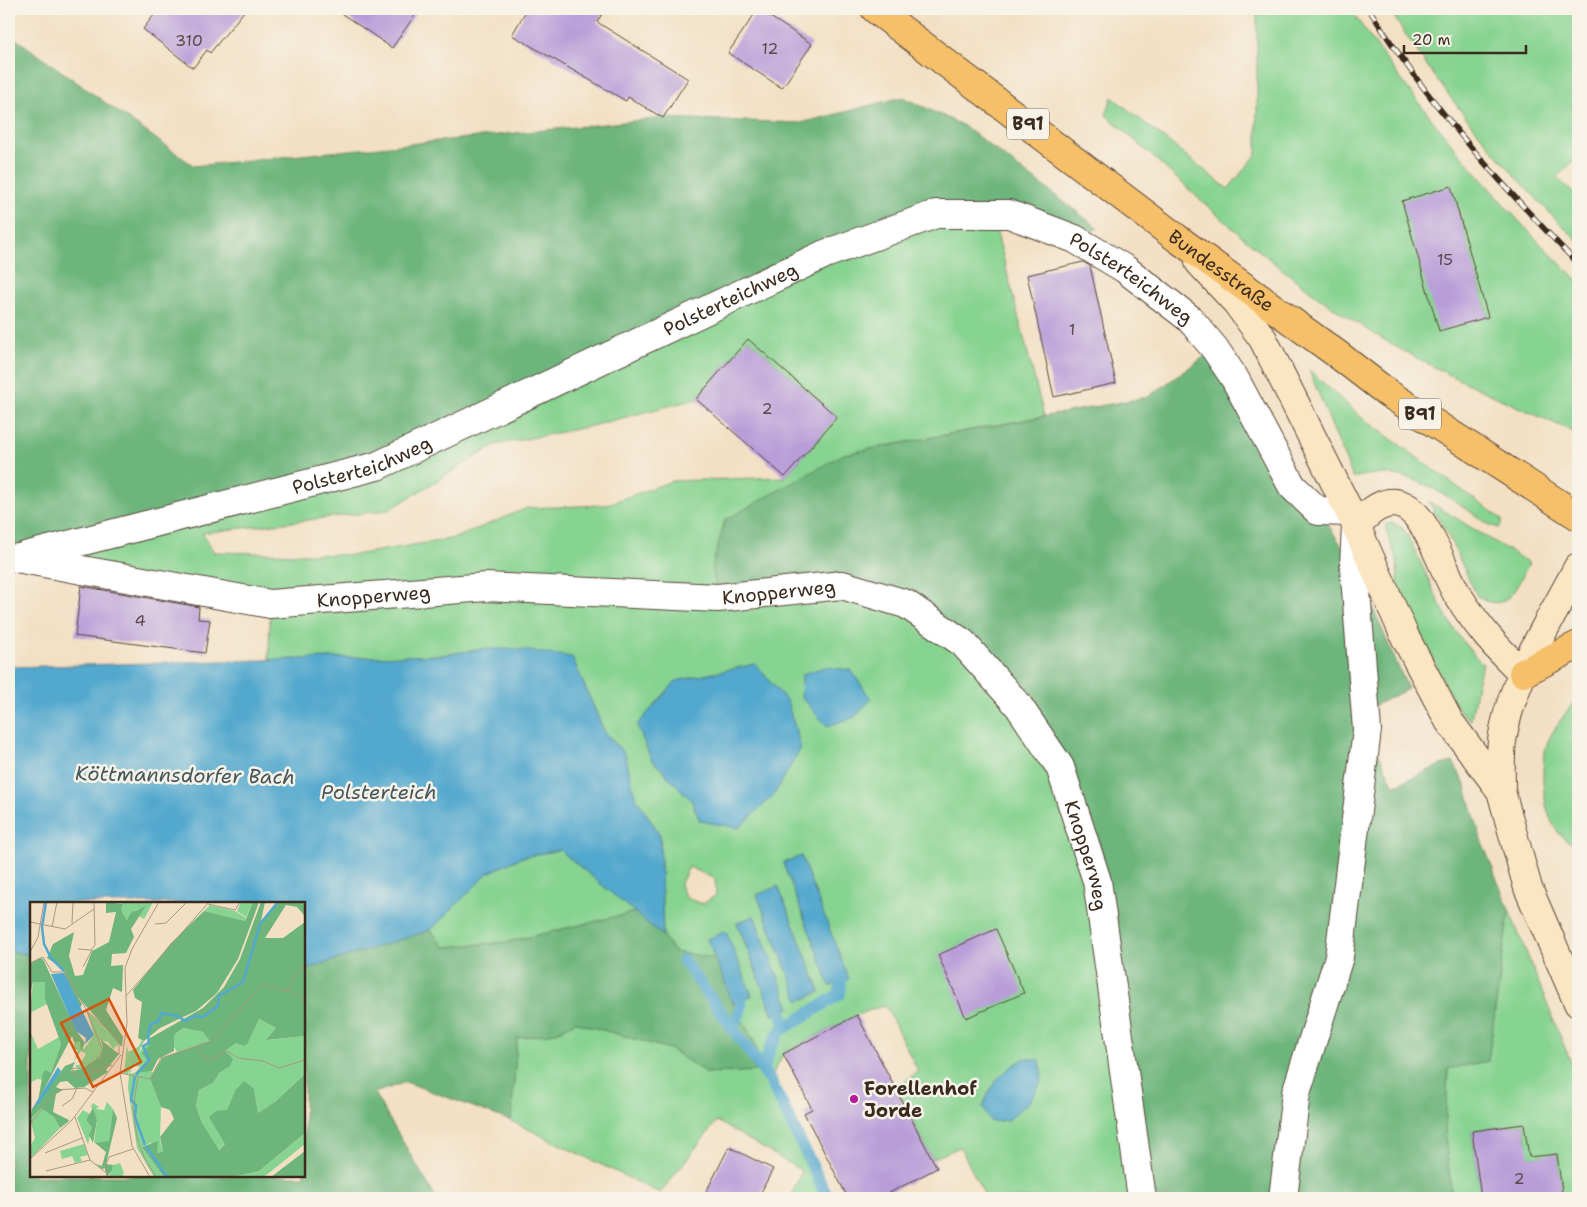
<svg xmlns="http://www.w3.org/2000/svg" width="1587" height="1207" font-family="'Shantell Sans',sans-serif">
	<rect width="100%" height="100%" fill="#f7f3e8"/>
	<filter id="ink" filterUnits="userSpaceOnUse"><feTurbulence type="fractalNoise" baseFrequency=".02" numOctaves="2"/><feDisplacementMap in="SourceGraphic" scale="10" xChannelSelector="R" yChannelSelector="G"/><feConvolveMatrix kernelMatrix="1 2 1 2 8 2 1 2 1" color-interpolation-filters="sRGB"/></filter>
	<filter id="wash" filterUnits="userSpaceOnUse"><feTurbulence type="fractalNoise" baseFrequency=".0096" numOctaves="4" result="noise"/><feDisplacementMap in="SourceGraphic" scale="20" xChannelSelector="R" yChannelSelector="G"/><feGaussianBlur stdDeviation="1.12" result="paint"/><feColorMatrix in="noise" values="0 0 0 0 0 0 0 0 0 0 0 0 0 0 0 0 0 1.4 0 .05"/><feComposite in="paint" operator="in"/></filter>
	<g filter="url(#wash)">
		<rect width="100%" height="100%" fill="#f3e0c4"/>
		<path fill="#87d391" stroke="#617e58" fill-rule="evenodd" d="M1257 9H1350C1417 105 1493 200 1578 281V434C1501 399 1420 365 1349 318 1261 260 1185 184 1106 115L1112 97 1228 189 1257 154ZM1451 187 1488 316 1439 330Z
			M1389 9H1578V102L1572 104 1578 127V157L1557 177 1578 198V241C1507 172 1442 93 1389 9Z
			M992 214 1044 416 844 454 842 585 906 604 1018 705 1097 881 1142 1198H986L960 1147 932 1159 896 1089 918 1071 885 1005 857 1015 783 1054 770 1080 828 1198H790L802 1171 717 1121 660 1193 511 1121 517 1038 555 1033 575 1022 670 1049 706 1073 763 1071 753 1040 733 1003 751 996 707 939 716 958 674 952 663 936 660 835 635 796 625 754 605 733 572 657 481 649 442 655 269 660 270 604 16 558 825 254ZM748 339 837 417 785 477 672 481 605 505 527 508 455 538 354 555 214 552 202 533 389 510 495 445 587 427 696 399ZM691 800 739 828 701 821ZM801 856 848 979 831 986 783 863ZM689 867 715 879 716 895 703 904 686 898 680 885ZM778 886 820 992 799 1001 757 895ZM754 916 790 1008 773 1015 737 923Z
			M1309 370 1361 417 1499 517 1503 522 1499 528 1490 525C1446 497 1409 462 1353 478Z
			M1428 501 1529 563C1517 585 1508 617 1477 596L1447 533Z
			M1392 523 1401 527 1406 533C1432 581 1442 625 1483 664L1477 683 1471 720 1460 712 1447 688 1398 583 1397 559 1386 531V524Z
			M1578 698V845C1542 838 1539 775 1546 747 1549 734 1569 708 1578 698Z
			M560 850 635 912 508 942 444 947 431 930 488 873 522 857Z
			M1509 910 1578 1080V1198H1563L1557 1154 1524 1158 1527 1142 1524 1124 1472 1131 1481 1198H1452L1445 1136 1448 1068 1488 1061Z"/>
		<path fill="#6db57b" stroke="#54704c" d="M9 34 194 166 663 118 801 123 903 97 964 126 1098 228 1075 239 936 214 377 466 9 558Z
			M1215 349 1354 565 1408 689 1365 710 1367 730 1394 786 1440 765 1453 762 1465 784 1481 839 1509 910 1488 1061 1448 1069 1445 1136 1452 1198H1142L1097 881 1060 767 963 643 842 585 718 598 712 567 725 520 844 454 1148 397Z
			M635 912 663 936 674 952 716 958 733 1003 753 1040 763 1071 706 1073 670 1049 575 1022 555 1033 517 1038 511 1121 406 1082 374 1093 436 1198H9V951L31 955V1176H304V970L431 930 444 947 508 942Z"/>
		<path fill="#52a8ce" stroke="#466976" d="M481 649H517L572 657 605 733 625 754 635 796 660 835 663 936 560 850 522 857 488 873 431 930 304 970V903H31V955L9 951V667L442 655Z
			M755 664 787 701 801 748 774 795 739 828 700 821 691 800 651 759 637 725 676 681Z
			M825 667 851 670 871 699 855 717 827 726 801 697 802 674Z
			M801 856 849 979 830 986 783 863Z
			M778 886 820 992 799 1001 757 895Z
			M754 916 790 1008 773 1015 737 923Z
			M726 931 752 996 733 1003 707 939Z
			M1025 1058 1040 1060 1042 1081 1029 1102 1007 1120 991 1122 983 1107C992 1081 1002 1072 1025 1058Z"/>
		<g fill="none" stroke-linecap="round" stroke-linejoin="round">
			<path stroke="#52a8ce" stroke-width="12" d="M683 960 770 1080 828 1198
				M775 996 786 1026
				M732 1028C743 1009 744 1004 736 984
				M763 1071 770 1049 780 1031 840 994 841 982 835 967"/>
		</g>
		<g id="blocks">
			<path fill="#b89dd8" d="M159 9H246L210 53 207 50 193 68 143 29Z
				M335 9H419L392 48Z
				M527 9H605L597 22 688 79 663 118 628 97 626 101 512 35Z
				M758 9 812 44 782 88 728 53Z
				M1451 186 1488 317 1439 331 1402 201Z
				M1083 262 1090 266 1116 383 1054 397 1027 275Z
				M748 339 837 417 785 477 696 399Z
				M81 586 199 607 198 619 210 620 205 653 75 636Z
				M996 929 1024 993 966 1018 938 955Z
				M857 1015 937 1168 880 1198H848L804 1113 812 1109 783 1054Z
				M1524 1124 1529 1157 1557 1154 1563 1198H1481L1472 1131Z
				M729 1147 773 1169 758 1198H703Z"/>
		</g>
	</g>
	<g filter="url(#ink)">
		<use href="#blocks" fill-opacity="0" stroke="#574537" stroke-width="1"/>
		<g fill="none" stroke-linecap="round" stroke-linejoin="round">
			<g stroke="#574537" stroke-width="30">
				<g id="street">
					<path id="s1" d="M25 556 377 466 825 254 936 214H1009L1075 239 1125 269 1190 319 1215 349 1235 379 1292 486 1318 511 1349 512"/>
					<path id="s2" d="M16 558 270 604 486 587 718 598 842 585 906 604 963 643 1018 705 1060 767 1097 881 1142 1198"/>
					<path d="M1283 1198 1296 1093 1339 957 1367 730 1354 565 1356 527"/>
				</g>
			</g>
			<g stroke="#574537" stroke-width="30">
				<path id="secondary" d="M1199 262 1236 302 1263 339 1353 519 1406 639 1449 721 1501 791 1528 888 1578 1003
					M1356 527C1368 512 1387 494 1408 508 1429 522 1444 572 1457 594 1478 627 1495 647 1523 673
					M1501 791C1501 775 1500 757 1502 741 1511 679 1550 621 1578 567"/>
			</g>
			<g stroke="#574537" stroke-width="30">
				<g id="primary">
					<path id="s3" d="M875 9 1178 239 1337 354 1389 394 1578 516"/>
					<path d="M1523 673 1578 645"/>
				</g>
			</g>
			<use href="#street" stroke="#fff" stroke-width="28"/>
			<use href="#secondary" stroke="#fbe6c4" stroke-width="28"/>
			<use href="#primary" stroke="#f6c06b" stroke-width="28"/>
			<g stroke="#3b2a1e" stroke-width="5.5">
				<path id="rail" d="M1369 9C1428 103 1501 185 1578 264"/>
			</g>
			<use href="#rail" stroke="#f7f3e8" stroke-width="4" stroke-dasharray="11" stroke-linecap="butt"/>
		</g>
	</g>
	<circle fill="#b5179e" stroke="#f7f3e8" stroke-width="2" cx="854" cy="1099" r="5"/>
	<g text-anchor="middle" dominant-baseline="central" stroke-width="5" stroke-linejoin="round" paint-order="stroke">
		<g font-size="16" fill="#5a474c">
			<text x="189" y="40">310</text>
			<text x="770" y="48">12</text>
			<text x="1445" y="259">15</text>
			<text x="1072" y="329">1</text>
			<text x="767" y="408">2</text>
			<text x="140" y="620">4</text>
			<text x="1519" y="1178">2</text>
		</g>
		<g fill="#f7f3e8" stroke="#73665b" stroke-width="1">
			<rect x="1007" y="108.5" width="42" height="31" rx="4"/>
			<rect x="1399" y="398.5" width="42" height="31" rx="4"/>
		</g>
		<g font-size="18" font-weight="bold" fill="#3b2a1e">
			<text x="1028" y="124">B91</text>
			<text x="1420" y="414">B91</text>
		</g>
		<g font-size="19" fill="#3b2a1e" stroke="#f7f3e8">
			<text stroke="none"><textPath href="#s3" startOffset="434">Bundesstraße</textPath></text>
			<text stroke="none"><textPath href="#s1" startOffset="1189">Polsterteichweg</textPath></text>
			<text stroke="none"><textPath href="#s1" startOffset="754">Polsterteichweg</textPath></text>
			<text stroke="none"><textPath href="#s1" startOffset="349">Polsterteichweg</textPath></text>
			<text stroke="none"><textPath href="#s2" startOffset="768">Knopperweg</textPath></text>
			<text stroke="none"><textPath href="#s2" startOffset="362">Knopperweg</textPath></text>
			<text stroke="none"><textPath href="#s2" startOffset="1218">Knopperweg</textPath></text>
		</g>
		<g font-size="19" font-weight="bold" fill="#3b2a1e" stroke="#f7f3e8" text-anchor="start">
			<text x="864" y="1088">Forellenhof<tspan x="864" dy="22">Jorde</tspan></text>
		</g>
		<g font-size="20" font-style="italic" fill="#43565c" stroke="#f7f3e8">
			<text transform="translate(185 775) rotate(1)">Köttmannsdorfer Bach</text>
			<text x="379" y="792">Polsterteich</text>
		</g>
	</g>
	<g transform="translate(30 902)">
		<rect width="275" height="275" fill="#f3e0c4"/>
		<path d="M89 0H123L114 17 109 14 115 6 106 8 97 18 91 8 93 2ZM211 0H223L216 15 207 9ZM180 3 205 9 216 16 215 19 174 9ZM15 79 17 102 0 111 3 80ZM57 109 90 141 83 147 78 140 69 138 73 145 70 155 54 167 47 166 45 163H49L56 152 51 149 44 159 48 148 44 147V140L48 138 54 147 64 133ZM229 117 246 126 237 138 275 134V172L246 199 228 211 224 188 205 189 197 209 195 242 188 248 172 221 166 204 169 188 183 181 190 170 195 149 206 141H218ZM155 126 173 130 181 139 147 150 142 141 144 133ZM0 129 8 147 29 135 31 142 21 171 14 178 7 177 0 181ZM120 136V142L113 151 117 158 110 165 103 163 100 172 114 168 123 170 120 177 131 205 130 238 133 249 127 251 126 243 120 241 112 245 134 275H124L107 246 98 186 99 172 104 157ZM112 138 114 139 98 172H94L97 143 98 150 108 145ZM77 200 83 207 79 240 64 241 67 218 61 204 63 201 69 205 66 207 74 208ZM11 205 24 215 30 226 0 257V244L5 236 0 217ZM53 208 60 212 56 218 62 226 58 242 47 216ZM275 231V242L239 271 233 275H203L229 269ZM54 242 58 253 50 255 52 259 45 261 42 254 32 257 30 249ZM90 261 94 271 92 275H79L83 263Z" fill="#87d391"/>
		<path d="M76 0 93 2 91 8 97 18 101 11 116 4 101 27 104 35 96 51 82 52 81 64 93 63 92 90 83 86 76 108 93 135 92 145 48 95 52 102 50 106 35 78 34 67 17 56 23 42 44 30 39 54 45 74 53 73 62 49 79 40 86 10 76 11ZM223 0H229L208 57 187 91 166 109 130 126 114 139 108 136 112 100 105 96 103 88 141 41 174 9 215 19ZM231 0H235L231 19 247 0H275V14L267 5 256 3 235 36H253L275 20V134L236 138 246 126 229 117 218 141 214 144 206 141 195 149 203 157 200 164 190 170 183 181 169 188 166 204 172 221 189 248 195 242 179 215 186 209 197 208 205 189 214 179 224 187 228 211 246 199 275 172V231L229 269 203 275H134L112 245 128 239 127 251 133 249 130 235 144 217 140 208 131 205 120 177 132 156 180 139 173 130 154 126 144 133V149L128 157 122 169 105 171 117 158 112 151 120 142V136L173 106 194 85 210 57ZM9 56 13 57 46 128 55 141 51 149 50 140H44L42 134 8 199 13 171 15 168 21 171 31 142 15 97V80H3L0 91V62ZM70 137 89 152 76 168 78 170 54 185 45 186 37 179 30 180 26 185 33 188 26 192 23 210 39 218 38 220 30 226 24 215 11 206 0 217 2 207 35 164 45 160 41 169 52 167 70 155 73 145ZM63 206 67 218 63 241 59 233 62 226 56 218ZM83 207 87 216 76 262 83 263 82 268 77 275 75 266 72 267 66 262 72 264 76 250 65 241 79 239ZM275 249V275H241Z" fill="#6db57b"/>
		<path d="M34 71 64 133 55 142 56 136 46 129 21 72ZM28 165 31 169 9 201 2 207Z" fill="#52a8ce"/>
		<path fill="none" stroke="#52a8ce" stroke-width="2.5" d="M16 0 12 25 14 42 21 56 34 69M106 173 119 158 113 144 119 141 118 132 121 122 129 119 131 111 148 114 155 119 165 114 173 115 188 104 189 94 213 80 230 22 248 0M105 174 101 198 106 203 105 215 115 243M116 244 137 275"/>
		<path fill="none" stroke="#a99782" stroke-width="1" d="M178 2 205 8 210 0M0 20 35 27 64 7M42 21 43 0M125 22 136 21 157 0M22 25 27 0M48 47 61 48 65 43 64 0M0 50 8 35 14 0M0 61 13 55 22 70H35L57 109 89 138V153M53 65 62 48M255 90 275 61M96 94 179 0M57 110 73 148 66 158 54 167 43 166 42 172 51 174 82 163M168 144 173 156 180 158 197 149 208 156 233 159 249 166 275 158M90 171 120 177 131 156 181 139 232 83 263 90 275 99M108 175 103 206 107 236 115 257 126 275M32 204 42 197 47 186M45 215 60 258 75 270M0 222 27 188 55 186 63 190M15 251 52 236M0 257 42 218 91 153M16 269 60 258M77 275 75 265 79 255 103 247M120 275 102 244 90 171 97 121 95 66 102 47 129 0"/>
		<path fill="#d7540e" fill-opacity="0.15" stroke="#d7540e" stroke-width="2.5" d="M79 97 111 160 63 185 31 121Z"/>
		<rect width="275" height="275" fill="none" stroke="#3b2a1e" stroke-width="2.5"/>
	</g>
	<rect width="1587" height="1207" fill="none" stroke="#f7f3e8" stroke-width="30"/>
	<path d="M1404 45v8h122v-8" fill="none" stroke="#3b2a1e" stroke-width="2.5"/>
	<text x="1412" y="45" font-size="15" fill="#3b2a1e" stroke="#f7f3e8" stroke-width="4" paint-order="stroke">20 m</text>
</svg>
